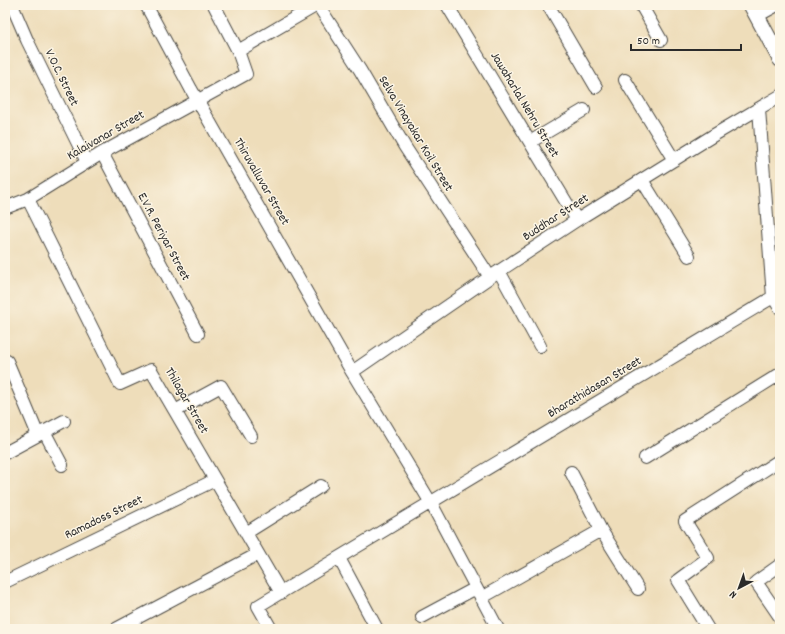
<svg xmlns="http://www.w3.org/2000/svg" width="785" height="634" font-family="Dekko,sans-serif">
	<rect width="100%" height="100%" fill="#fcf5e5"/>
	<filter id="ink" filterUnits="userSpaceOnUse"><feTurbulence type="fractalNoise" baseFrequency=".025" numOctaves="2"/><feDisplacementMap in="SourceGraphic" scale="8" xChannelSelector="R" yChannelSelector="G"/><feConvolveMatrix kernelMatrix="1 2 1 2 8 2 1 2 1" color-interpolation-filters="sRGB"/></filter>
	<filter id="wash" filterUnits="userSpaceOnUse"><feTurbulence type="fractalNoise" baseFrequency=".012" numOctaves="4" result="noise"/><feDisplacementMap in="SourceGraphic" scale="16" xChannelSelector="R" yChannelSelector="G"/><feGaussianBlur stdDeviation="0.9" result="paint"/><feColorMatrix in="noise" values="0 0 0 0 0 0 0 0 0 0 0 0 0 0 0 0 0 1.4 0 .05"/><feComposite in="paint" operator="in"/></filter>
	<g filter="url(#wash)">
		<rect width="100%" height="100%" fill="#eeddba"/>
	</g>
	<g filter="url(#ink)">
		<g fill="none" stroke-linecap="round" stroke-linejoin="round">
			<g stroke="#484640" stroke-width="14">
				<path id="minor" d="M12 5 27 40 87 162
					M146 5 191 89 352 372 431 503 498 629
					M318 5 360 70 405 147 490 277
					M447 5 577 220
					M548 5 596 87
					M641 5 661 40
					M757 16 777 5
					M238 51 317 5
					M625 80 674 160
					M759 109 773 297 780 308
					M530 142 584 110
					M102 153 198 334
					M642 180 689 256
					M28 199 120 384 151 370 281 593
					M5 208 28 199 102 153 246 74 238 51 214 5
					M499 271 540 346
					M7 361 38 435
					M352 372 490 277 577 220 714 135 780 96
					M175 411 221 386 251 436
					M44 431 62 465
					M5 453 64 421
					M645 458 780 374
					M571 472 601 530 638 589
					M246 533 321 486
					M339 558 377 629
					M780 565 756 582 780 617
					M5 582 215 480
					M481 598 601 530
					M422 617 476 588
					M116 629 258 554
					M271 629 258 606 773 297
					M708 629 678 580 708 558 685 521 780 460"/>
			</g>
			<g stroke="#484640" stroke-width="17">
				<path id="tertiary" d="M751 5 780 59"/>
			</g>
			<use href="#minor" stroke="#fff" stroke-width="12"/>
			<use href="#tertiary" stroke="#fff" stroke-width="15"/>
		</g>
	</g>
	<g text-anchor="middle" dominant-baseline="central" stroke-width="3" stroke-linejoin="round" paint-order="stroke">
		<g font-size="13" fill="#2b2b2b" stroke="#fcf5e5">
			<text transform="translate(61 78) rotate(64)">V.O.C. Street</text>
			<text transform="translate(524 105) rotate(59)">Jawaharlal Nehru Street</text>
			<text transform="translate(415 134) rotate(59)">Selva Vinayakar Koil Street</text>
			<text transform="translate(106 136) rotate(-30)">Kalaivanar Street</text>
			<text transform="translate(261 182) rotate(60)">Thiruvalluvar Street</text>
			<text transform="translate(556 218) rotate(-33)">Buddhar Street</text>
			<text transform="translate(163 237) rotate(62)">E.V.R. Periyar Street</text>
			<text transform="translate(595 388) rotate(-31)">Bharathidasan Street</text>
			<text transform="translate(186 401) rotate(60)">Thilagar Street</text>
			<text transform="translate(104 518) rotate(-26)">Ramadoss Street</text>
		</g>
	</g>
	<rect width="785" height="634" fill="none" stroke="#fcf5e5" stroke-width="20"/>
	<g transform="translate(739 588) rotate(221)" stroke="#fcf5e5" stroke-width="3" paint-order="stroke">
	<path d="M0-3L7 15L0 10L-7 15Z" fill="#2b2b2b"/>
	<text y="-6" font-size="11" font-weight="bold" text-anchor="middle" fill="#2b2b2b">N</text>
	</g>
	<path d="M631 44v6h110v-6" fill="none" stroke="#2b2b2b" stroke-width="2"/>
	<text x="637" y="44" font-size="12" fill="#2b2b2b" stroke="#fcf5e5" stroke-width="3" paint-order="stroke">50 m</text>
</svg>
